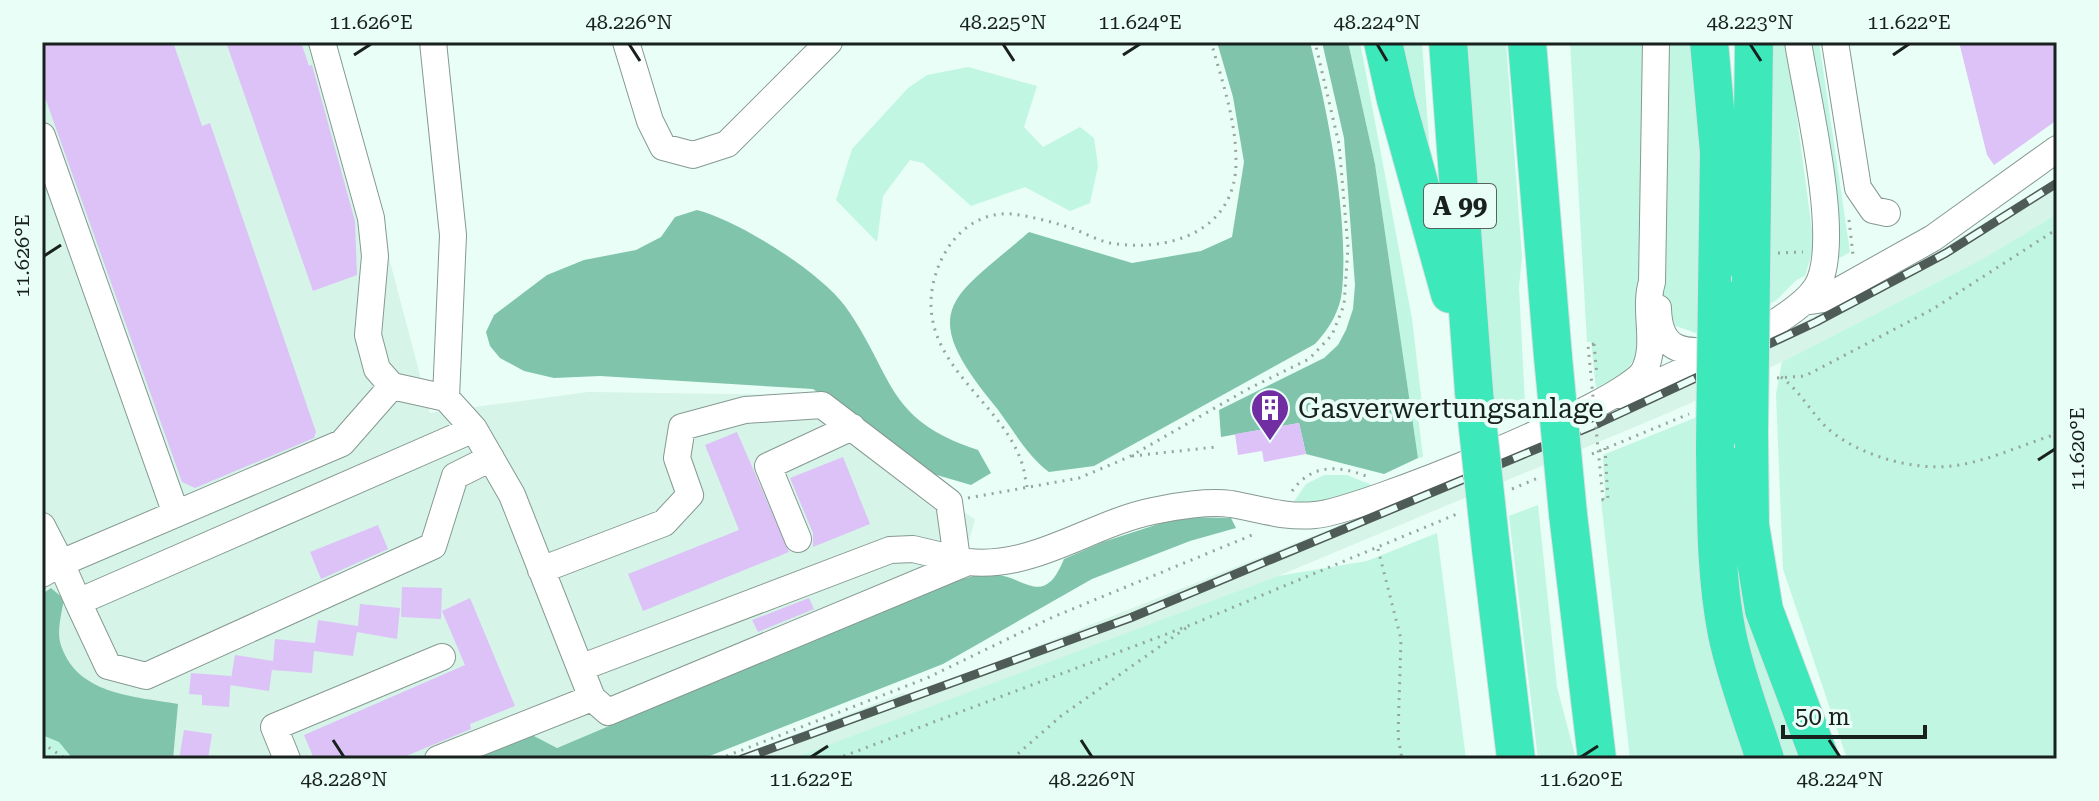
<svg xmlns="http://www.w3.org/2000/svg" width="2099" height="801" font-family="'Roboto Serif',serif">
	<rect width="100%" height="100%" fill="#e9fef6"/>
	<path fill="#d6f4e8" d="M42 42H332L430 413 588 392 790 395 907 478 975 519 958 581 556 748 467 759H79L42 719Z
		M2057 178V214L1986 257 1782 362 1668 413 1278 576 847 739 791 759H731L903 693 912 696 1331 529 1779 335 1928 258Z"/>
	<path fill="#c1f6e2" d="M1348 42H1360L1412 319 1423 412 1418 415 1423 457 1418 458 1375 164Z
		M1393 42H1422L1432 184Z
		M1466 42H1506L1522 257 1519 287 1525 403 1494 411Z
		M1570 42H1644L1638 355 1623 374 1596 388 1591 342H1587Z
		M1666 42H1694L1703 107 1699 334 1667 323 1663 310Z
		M1768 42H1787L1814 246 1805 276C1791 280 1784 297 1770 304Z
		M1809 42H1819L1850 252 1838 259 1840 249Z
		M968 67 1037 86 1024 127 1043 147 1080 127 1094 138 1098 166 1090 203 1070 211 1025 187 971 206 923 163 910 160 883 196 877 242 836 200 852 149 908 88 927 75Z
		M2057 214V759H1847L1783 569 1776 394 1782 362 1986 257Z
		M1737 410 1808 759H1780L1761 702 1731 568Z
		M1697 417 1696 456 1747 759H1630L1601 500 1605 496 1603 455Z
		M1324 475H1347L1374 486 1316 504 1293 503 1306 484Z
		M1538 505 1557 687 1576 759H1538L1509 516Z
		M1437 533 1466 759H791L1278 576 1367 561Z
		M42 721 78 759H42Z"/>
	<path fill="#80c4ac" d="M1217 42H1310C1328 112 1349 219 1342 291 1340 311 1329 329 1315 344L1094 466 1049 472C1024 453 1011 425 991 401 916 308 953 298 1029 232L1132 263 1201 251 1232 237 1244 162 1233 97Z
		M1322 42H1348L1375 164 1418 458 1384 474 1306 454 1299 423 1221 437 1219 410 1324 358 1338 345 1346 330 1353 309 1355 285 1344 138Z
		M697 210C739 221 819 271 845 306 895 376 884 419 978 450L991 473 971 485 930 473 813 389 600 376 554 378 524 371 500 358 490 346 486 332 494 315 547 275 584 260 636 250 661 237 675 217Z
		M1180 517 1231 518 1236 528 1190 541 1092 579 943 664 702 759H467L532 735 557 748 945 584C959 581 979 572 994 574 1027 578 1044 608 1064 559L1103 542Z
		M51 588 64 599C62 611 57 630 60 642 75 695 133 696 178 704L173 759H73L59 742 42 735V594Z"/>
	<path fill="#ddc2f8" d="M42 42H173L202 126 210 123 316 432 314 438 195 488 182 482 42 89Z
		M226 42H301L309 66 312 65 355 221 357 275 313 291Z
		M1959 42H2057V120L1994 165 1987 155Z
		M1299 423 1306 454 1264 462 1262 451 1238 455 1235 434Z
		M737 432 789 552 643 611 628 574 739 530 705 445Z
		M843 457 870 524 813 547V533L790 478Z
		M378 525 388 549 321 579 310 552Z
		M402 587 442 588 441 619 401 617Z
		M470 598 515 706 470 724 471 729 399 759H314L304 735 465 665 442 611Z
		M809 598 814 609 758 632 752 620Z
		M360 604 400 608 397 639 357 632 353 656 314 651 312 673 272 670 273 662 269 691 230 685 235 655 273 661 275 639 315 643 318 620 358 626Z
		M191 673 231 676 229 707 202 705V695L189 694Z
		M184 730 212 734 208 759H179Z"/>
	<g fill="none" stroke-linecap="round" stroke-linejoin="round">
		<g stroke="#869992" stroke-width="28">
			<path id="minor" d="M322 42 371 218 375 256 368 335 377 369 392 386 446 398 474 429 512 495 592 698 608 712 968 562C1035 569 1090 524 1153 511 1175 506 1209 501 1231 504 1260 509 1285 518 1315 515 1359 512 1626 404 1644 371 1658 344 1643 310 1652 282L1656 42
				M433 42 453 235 446 398
				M626 42 650 121 663 147 693 155 727 144 829 42
				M1835 42 1858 188 1873 210 1887 213
				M42 136 176 514
				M1804 302 1824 299 1933 238 2057 149
				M1658 308C1659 350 1681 354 1717 350
				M1626 397C1669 377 1791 326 1816 288 1844 245 1806 96 1798 42
				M474 429 78 602 108 666 146 676 433 546 455 476 491 458
				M42 526 61 563 42 574
				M798 539 768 466 852 427
				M541 570 664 523 690 495 677 458 682 427 745 410 822 405 949 502 957 559
				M78 602 61 563 342 443 392 386
				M580 668 890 550 913 549 968 562
				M287 759 274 727 442 657
				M438 759 592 698"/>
		</g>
		<g stroke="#dfe0e0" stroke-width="40">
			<path id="highway" d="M1383 42 1396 100 1450 294
				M1448 42 1474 392
				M1527 42 1553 357
				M1709 42 1719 152 1717 294
				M1751 276 1754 42
				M1749 432 1750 525 1764 610 1820 759
				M1715 448C1716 511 1715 573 1727 634 1736 677 1752 718 1765 759
				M1568 514 1597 759
				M1491 549 1516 759"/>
		</g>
		<path stroke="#95a59f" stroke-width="3" stroke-dasharray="2 6" stroke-linecap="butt" d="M1849 220 1853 255
			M1778 253 1803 252
			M1594 344 1597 376
			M1781 377C1800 391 1810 411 1826 427 1855 454 1912 471 1952 466 1987 462 2023 444 2057 434
			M1777 378 1805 376 1933 309 2057 229
			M1605 448 1608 500
			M1592 454 1689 414
			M1132 456 1216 447
			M1027 487C1025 478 1024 467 1020 458 999 403 930 367 931 302 932 259 963 210 1012 214 1029 216 1048 221 1065 226 1080 230 1095 240 1110 243 1170 253 1237 231 1236 160 1236 121 1222 80 1211 42
			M1512 489 1538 478
			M1292 491C1312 464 1337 465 1366 476
			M968 498 1079 478 1129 457 1248 389 1309 359 1332 335 1344 305 1348 247 1339 144 1315 42
			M1378 549 1401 639 1398 736 1402 759
			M42 743 66 759
			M719 759 927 678 1053 617 1257 533
			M836 759 1193 624 1457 514
			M1012 759 1061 716 1186 628"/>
		<use href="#minor" stroke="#fff" stroke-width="26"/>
		<use href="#highway" stroke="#3de8ba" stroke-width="38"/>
		<g stroke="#4f5b56" stroke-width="9">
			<path id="rail" d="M742 759 1130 618 1599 423 1816 322 1946 253 2057 183"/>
		</g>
		<use href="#rail" stroke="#e9fef6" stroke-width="6" stroke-dasharray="18" stroke-linecap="butt"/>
		<g stroke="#dfe0e0" stroke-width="40" stroke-linecap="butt">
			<path id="highway-bridge" d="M1553 357 1568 514
				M1474 392 1491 549
				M1749 432 1751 276
				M1715 448 1717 294"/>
		</g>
		<path stroke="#95a59f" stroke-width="3" stroke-dasharray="2 6" stroke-linecap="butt" d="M1594 344 1588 345 1603 500H1608"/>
		<use href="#highway-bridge" stroke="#3de8ba" stroke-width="38"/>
	</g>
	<path fill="none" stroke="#19211e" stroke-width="3" d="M629 44 640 61M1003 44 1014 61M1377 44 1387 61M1750 44 1761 61M354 55 371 44M1123 55 1140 44M1893 55 1909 44M44 256 61 245M2038 460 2055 449M333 740 344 757M1081 740 1092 757M1829 740 1840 757M811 757 828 746M1581 757 1598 746"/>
	<defs>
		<g id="building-pin" transform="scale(2)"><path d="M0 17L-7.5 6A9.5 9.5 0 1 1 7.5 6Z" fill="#712ea2" stroke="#e9fef6"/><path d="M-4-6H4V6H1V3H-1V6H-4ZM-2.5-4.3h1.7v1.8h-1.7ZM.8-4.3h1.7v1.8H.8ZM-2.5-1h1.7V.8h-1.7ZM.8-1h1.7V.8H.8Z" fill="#fff"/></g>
	</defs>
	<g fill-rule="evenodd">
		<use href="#building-pin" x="1270" y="408"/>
	</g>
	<g text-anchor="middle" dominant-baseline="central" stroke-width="8" stroke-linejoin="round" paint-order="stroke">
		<rect fill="#e9fef6" stroke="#57635f" stroke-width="2" x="1424" y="184" width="72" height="44" rx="6"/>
		<g font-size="26" font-weight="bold" fill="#19211e">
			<text x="1460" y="206">A 99</text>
		</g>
		<g font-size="28" fill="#19211e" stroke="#e9fef6" text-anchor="start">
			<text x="1298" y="408">Gasverwertungsanlage</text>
		</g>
	</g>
	<rect width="2099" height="801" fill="none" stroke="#e9fef6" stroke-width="88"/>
	<path d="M1783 725v12h142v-12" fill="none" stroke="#19211e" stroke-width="4"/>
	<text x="1795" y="725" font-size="24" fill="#19211e" stroke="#e9fef6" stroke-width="6" paint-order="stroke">50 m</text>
	<rect x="44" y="44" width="2011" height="713" fill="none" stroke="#19211e" stroke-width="3"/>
	<g font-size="20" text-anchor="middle" fill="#19211e">
		<text x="371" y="29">11.626°E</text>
		<text x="629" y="29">48.226°N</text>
		<text x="1003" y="29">48.225°N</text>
		<text x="1140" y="29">11.624°E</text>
		<text x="1377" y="29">48.224°N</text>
		<text x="1750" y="29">48.223°N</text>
		<text x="1909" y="29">11.622°E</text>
		<text transform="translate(22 256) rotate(-90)" y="7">11.626°E</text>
		<text transform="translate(2077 449) rotate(-90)" y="7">11.620°E</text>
		<text x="344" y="786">48.228°N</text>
		<text x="811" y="786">11.622°E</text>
		<text x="1092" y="786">48.226°N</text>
		<text x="1581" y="786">11.620°E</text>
		<text x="1840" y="786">48.224°N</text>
	</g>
</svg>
